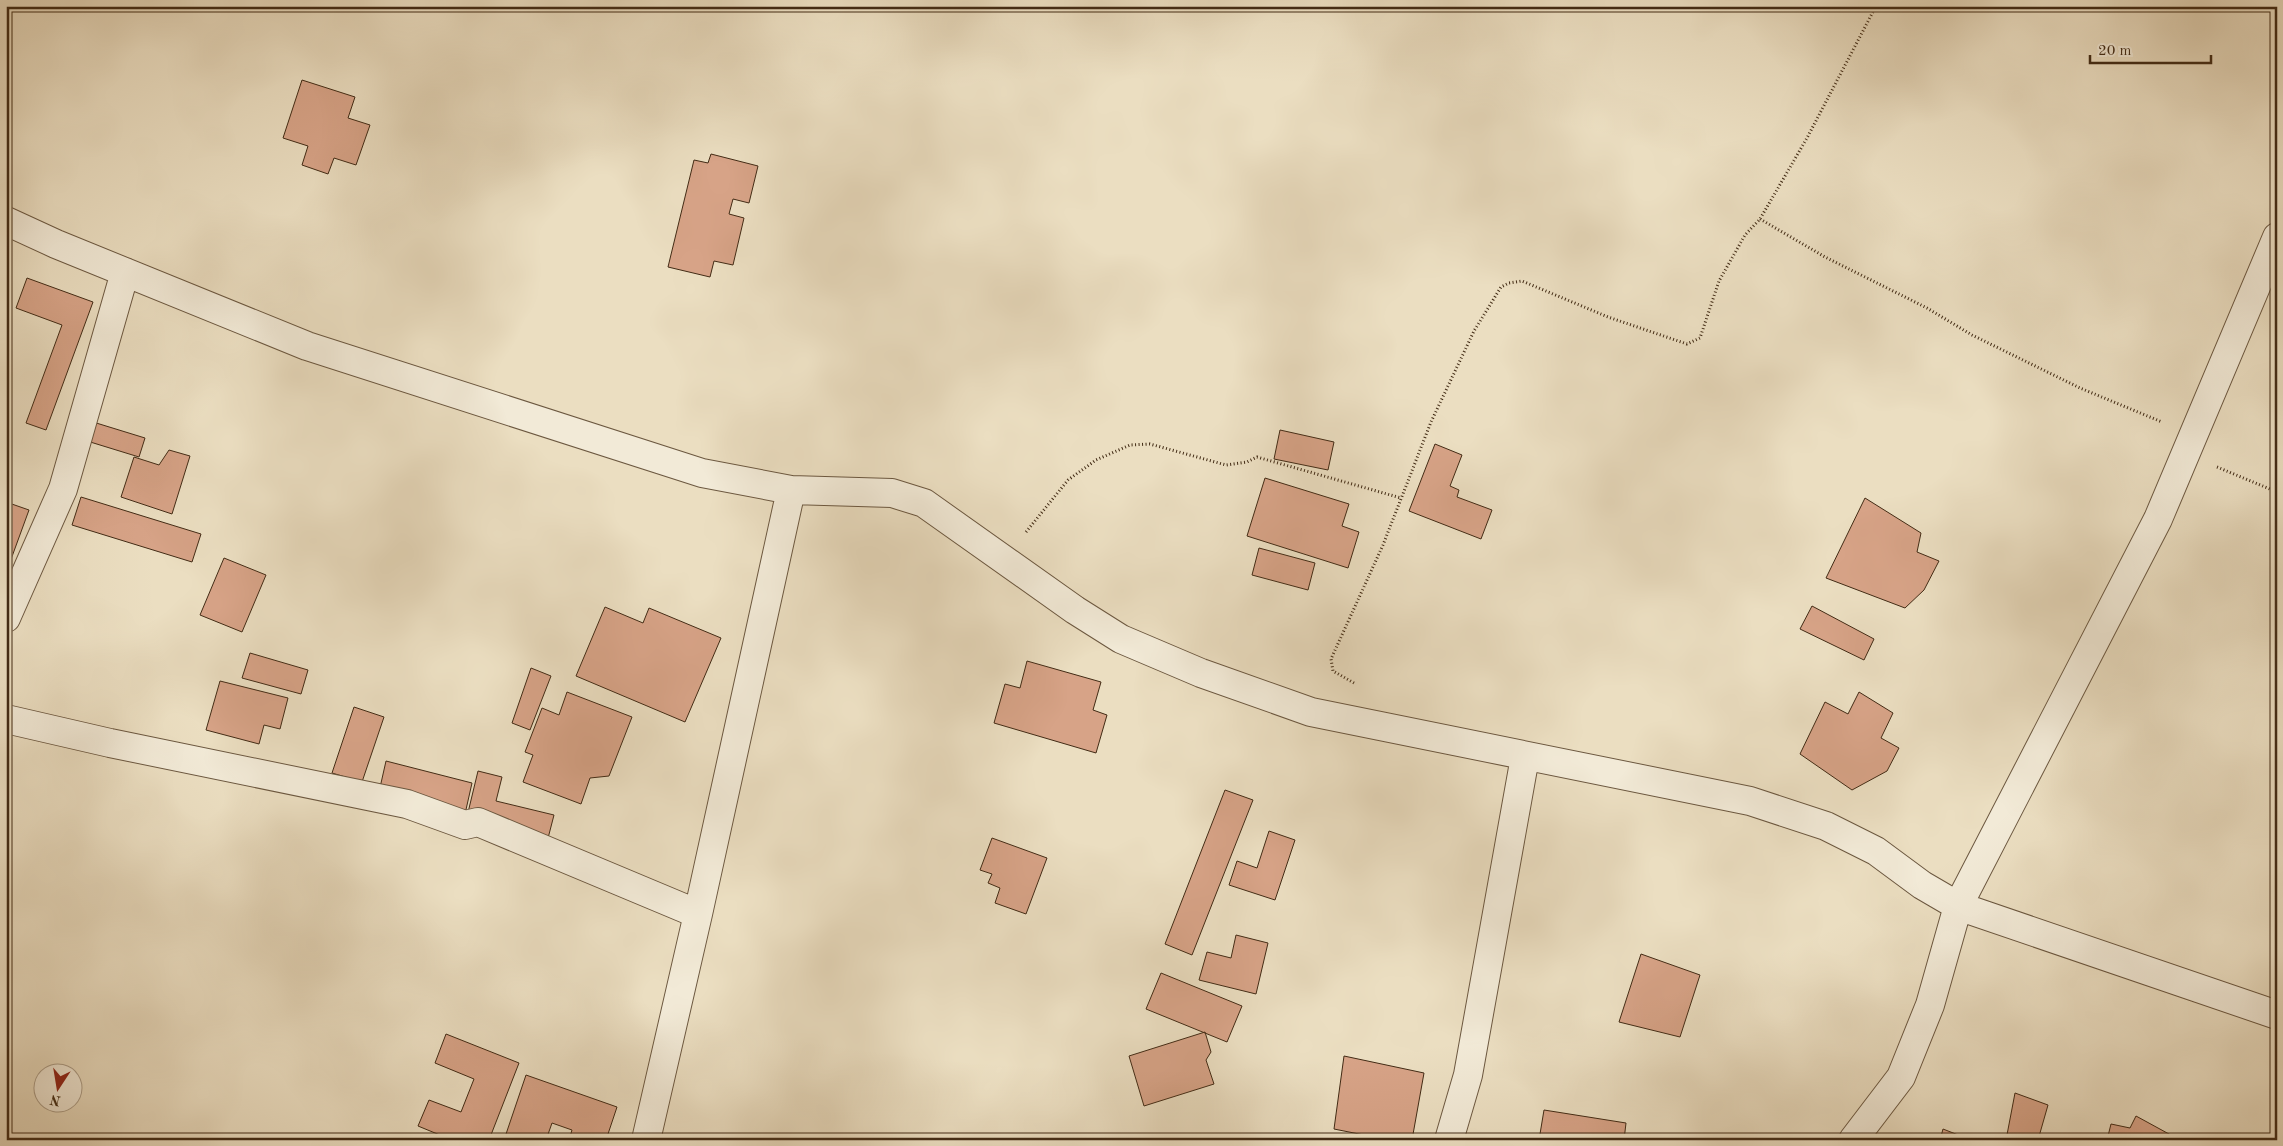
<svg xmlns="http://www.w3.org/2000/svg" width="2283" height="1146" font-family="'Old Standard TT',serif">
	<rect width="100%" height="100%" fill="#ebdec1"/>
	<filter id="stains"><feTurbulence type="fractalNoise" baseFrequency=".004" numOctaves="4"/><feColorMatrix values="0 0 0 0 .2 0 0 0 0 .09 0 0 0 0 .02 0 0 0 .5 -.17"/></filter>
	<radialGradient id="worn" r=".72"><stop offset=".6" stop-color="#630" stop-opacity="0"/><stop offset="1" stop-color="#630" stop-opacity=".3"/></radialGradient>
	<path fill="#d7a387" stroke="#422b15" d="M302 80 355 97 348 118 370 125 356 165 334 158 328 174 302 165 308 146 283 138Z
		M711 154 758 166 749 203 733 199 729 214 744 218 733 265 714 261 710 277 668 267 694 160 708 163Z
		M6 259 10 260 6 274Z
		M27 278 93 302 46 430 26 423 62 325 16 308Z
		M6 389 10 392 6 409Z
		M93 422 145 438 139 457 87 441Z
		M1280 430 1334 442 1328 470 1274 459Z
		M1435 444 1462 455 1450 486 1459 490 1457 497 1492 510 1481 539 1409 511Z
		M169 450 190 456 172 514 121 497 134 457 159 465Z
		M1265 478 1349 504 1342 526 1359 532 1348 568 1247 536Z
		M81 497 201 534 192 562 72 525Z
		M1865 498 1921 533 1917 552 1939 561 1924 590 1905 608 1826 578Z
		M6 502 29 510 6 573Z
		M1259 548 1315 563 1308 590 1252 575Z
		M224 558 266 575 242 632 200 615Z
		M1812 606 1874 639 1864 660 1800 629Z
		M605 607 643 623 649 608 721 638 685 722 576 676Z
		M250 653 308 670 301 694 242 678Z
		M1027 661 1101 682 1093 710 1107 715 1096 753 994 723 1005 684 1020 688Z
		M531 668 551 676 530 730 512 723Z
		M220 681 288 698 280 729 264 725 259 744 206 730Z
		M567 692 632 717 609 776 590 778 581 804 523 782 533 755 525 752 542 708 559 715Z
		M1859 692 1893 713 1881 738 1899 748 1887 771 1852 790 1800 754 1825 702 1848 714Z
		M354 707 384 717 362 782 332 773Z
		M386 761 472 783 465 814 379 792Z
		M478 771 502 777 496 801 554 815 546 846 465 825Z
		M1225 790 1253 800 1192 955 1165 944Z
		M1269 831 1295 840 1275 900 1229 885 1237 861 1257 868Z
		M992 838 1047 858 1026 914 995 903 1000 888 988 883 992 874 980 870Z
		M1236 935 1268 943 1256 994 1199 980 1207 952 1231 958Z
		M1641 954 1700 975 1680 1037 1619 1022Z
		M1161 973 1242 1006 1227 1042 1146 1009Z
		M1205 1032 1211 1052 1206 1060 1214 1084 1144 1106 1129 1056Z
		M446 1034 519 1063 489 1140H452L418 1126 429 1100 461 1112 474 1079 435 1063Z
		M1344 1056 1424 1073 1412 1140H1389L1334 1129Z
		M526 1075 617 1107 606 1140H569L572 1130 552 1123 546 1140H504Z
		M2015 1093 2048 1105 2038 1140H2006Z
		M1544 1110 1626 1123 1624 1140H1539Z
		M2136 1116 2180 1140H2107L2111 1124 2130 1128Z
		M1943 1129 1971 1140H1940Z
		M367 1135 381 1140H365Z"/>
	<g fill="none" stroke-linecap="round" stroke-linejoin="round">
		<g stroke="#6c5840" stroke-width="30">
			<path id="street" d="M6 221 56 244 307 346 702 473 791 490 892 493 924 503 1075 610 1121 639 1201 673 1311 712 1750 801 1826 826 1876 851 1922 885 1958 906 2277 1015
				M6 618 63 489 125 272
				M6 719 110 743 407 804 465 825 478 822 698 914
				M646 1140 698 914 791 490
				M1449 1140 1468 1075 1525 757
				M1853 1140 1901 1077 1930 1005 1958 906 2158 519 2277 237"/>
		</g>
		<path stroke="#422b15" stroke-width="3" stroke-dasharray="1 2.5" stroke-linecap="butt" d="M1760 219 1825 257 1927 308 1972 335 2080 388 2162 422
			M2217 467 2277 492
			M1026 532 1068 480 1096 460 1130 445 1150 444 1226 465 1247 462 1257 457 1401 498
			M1354 683 1333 671 1331 659 1383 545 1431 422 1474 331 1501 287 1509 283 1522 281 1608 317 1687 344 1700 338 1719 281 1745 235 1760 219 1807 138 1876 6"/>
		<use href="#street" stroke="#f2ead7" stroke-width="28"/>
	</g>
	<rect width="2283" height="1146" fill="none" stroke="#ebdec1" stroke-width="25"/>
	<rect x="8" y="8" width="2268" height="1131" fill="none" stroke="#422b15" stroke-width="2.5"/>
	<rect x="12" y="12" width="2258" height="1121" fill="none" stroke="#422b15"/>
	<g transform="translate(58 1088) rotate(192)"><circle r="24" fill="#f2ead7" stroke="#ac9e89"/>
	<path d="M0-4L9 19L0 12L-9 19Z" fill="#8f2418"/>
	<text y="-8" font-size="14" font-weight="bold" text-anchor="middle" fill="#422b15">N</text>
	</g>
	<path d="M2090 55v8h121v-8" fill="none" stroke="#422b15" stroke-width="2.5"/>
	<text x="2098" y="55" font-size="15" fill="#422b15" stroke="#f2ead7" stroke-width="4" paint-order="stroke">20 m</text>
	<rect width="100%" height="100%" filter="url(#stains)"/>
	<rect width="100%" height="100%" fill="url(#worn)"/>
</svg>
